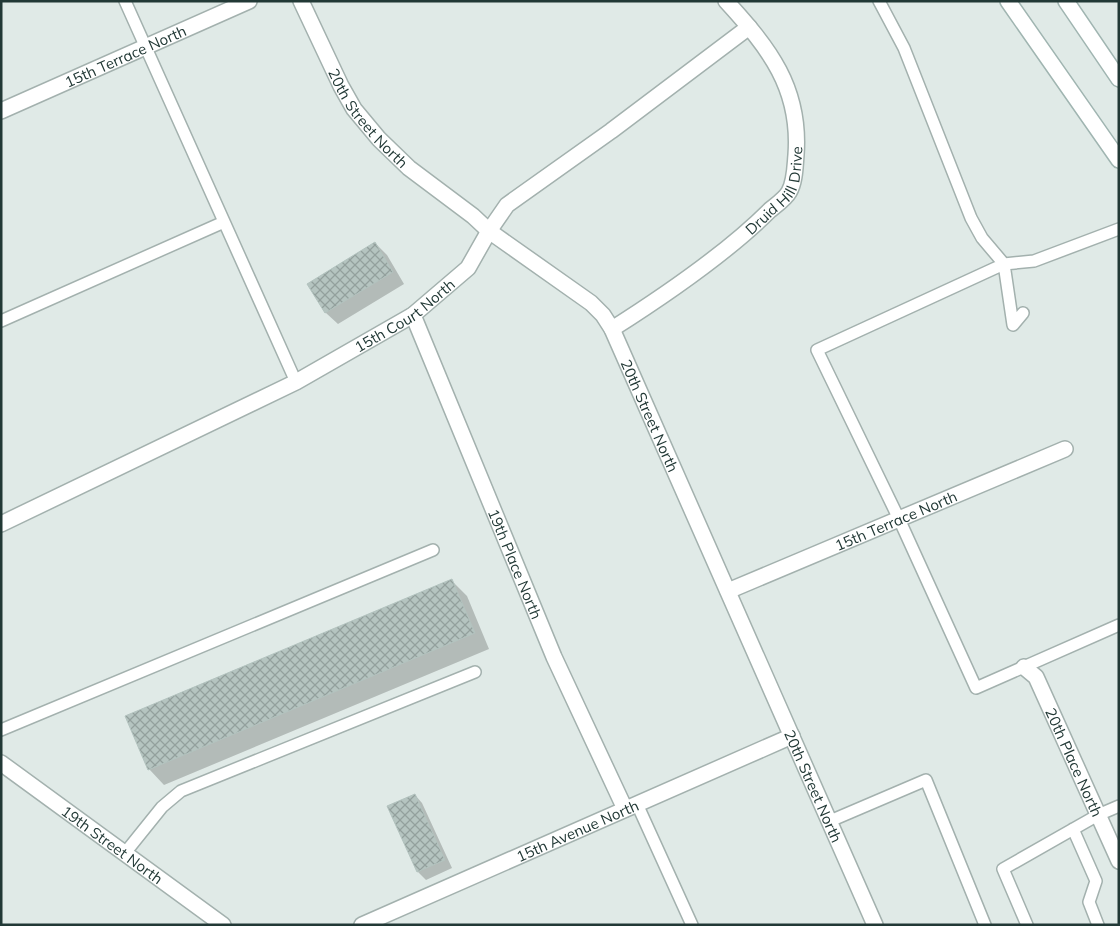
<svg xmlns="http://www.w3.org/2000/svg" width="1120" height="926" font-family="Mulish,sans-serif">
	<defs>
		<pattern id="building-cross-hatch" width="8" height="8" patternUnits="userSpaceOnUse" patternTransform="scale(1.25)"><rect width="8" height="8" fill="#b5c4c0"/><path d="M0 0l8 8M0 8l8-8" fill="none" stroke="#93a09d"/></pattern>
	</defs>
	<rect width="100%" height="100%" fill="#e0eae7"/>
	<path fill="#0003" d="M375 243 387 255 404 284 338 324 326 313 308 284Z
		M452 581 467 596 489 649 164 785 149 769Z
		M415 795 422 803 452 868 426 880 418 872 389 807Z"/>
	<path fill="url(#building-cross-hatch)" stroke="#b3c3bf" d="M375 242 393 272 325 313 307 284Z
		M452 579 475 633 148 770 125 716Z
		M415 794 445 860 417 872 387 806Z"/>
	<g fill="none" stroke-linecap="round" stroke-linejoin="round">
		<g stroke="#a3b1ae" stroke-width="14">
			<path id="service" d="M125 1 296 382
				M879 1 904 48 971 218 982 238 1004 264 1013 325 1023 313
				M1119 229 1034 261 1004 264 817 350 899 519 976 688 1119 625
				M1 321 224 222
				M1 730 433 550
				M637 804 692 925
				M830 821 926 780 985 925
				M1073 829 1096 881 1089 902 1098 925
				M125 853 162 807 181 791 475 672
				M1027 925 1003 869 1098 815 1119 806"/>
		</g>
		<g stroke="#a3b1ae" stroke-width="18">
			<g id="minor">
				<path id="s1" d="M301 1 341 86 354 109 379 139 409 168 473 216 489 231 591 303 603 315 612 329 875 925"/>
				<path id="s2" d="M1 111 249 1"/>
				<path id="s3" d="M413 315 554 657 625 809"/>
				<path id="s4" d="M612 329C664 296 727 253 770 210 776 205 785 199 789 192 795 182 795 166 796 155 801 88 769 48 726 1"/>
				<path id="s5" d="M1 524 296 382 413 315 468 268 489 231 507 205 611 131 749 27"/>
				<path id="s6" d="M728 591 1065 449"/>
				<path id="s7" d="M1024 667 1036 677 1119 861"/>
				<path id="s8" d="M1 763 223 925"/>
				<path id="s9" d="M362 925 792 736"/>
			</g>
		</g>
		<g stroke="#a0b5b1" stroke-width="18">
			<path id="secondary" d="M1008 1 1119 160
				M1066 1 1119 79"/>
		</g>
		<use href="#service" stroke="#fff" stroke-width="11"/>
		<use href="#minor" stroke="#fff" stroke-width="15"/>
		<use href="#secondary" stroke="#fff" stroke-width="15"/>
	</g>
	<g text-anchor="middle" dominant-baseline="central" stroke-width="4" stroke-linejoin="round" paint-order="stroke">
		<g font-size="15" fill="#223936" stroke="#f0f7f4">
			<text stroke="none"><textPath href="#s2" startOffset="136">15th Terrace North</textPath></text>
			<text stroke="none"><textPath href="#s1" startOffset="136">20th Street North</textPath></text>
			<text stroke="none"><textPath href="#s4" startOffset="219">Druid Hill Drive</textPath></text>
			<text stroke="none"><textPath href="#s5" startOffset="455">15th Court North</textPath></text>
			<text stroke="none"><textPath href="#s1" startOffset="556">20th Street North</textPath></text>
			<text stroke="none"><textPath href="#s6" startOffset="182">15th Terrace North</textPath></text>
			<text stroke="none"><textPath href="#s3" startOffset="269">19th Place North</textPath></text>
			<text stroke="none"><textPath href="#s7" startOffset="109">20th Place North</textPath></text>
			<text stroke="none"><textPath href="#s1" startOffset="961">20th Street North</textPath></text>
			<text stroke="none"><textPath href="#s9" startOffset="235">15th Avenue North</textPath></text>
			<text stroke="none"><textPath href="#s8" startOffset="138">19th Street North</textPath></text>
		</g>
	</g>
	<rect width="1120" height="926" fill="none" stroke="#223936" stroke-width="5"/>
</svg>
